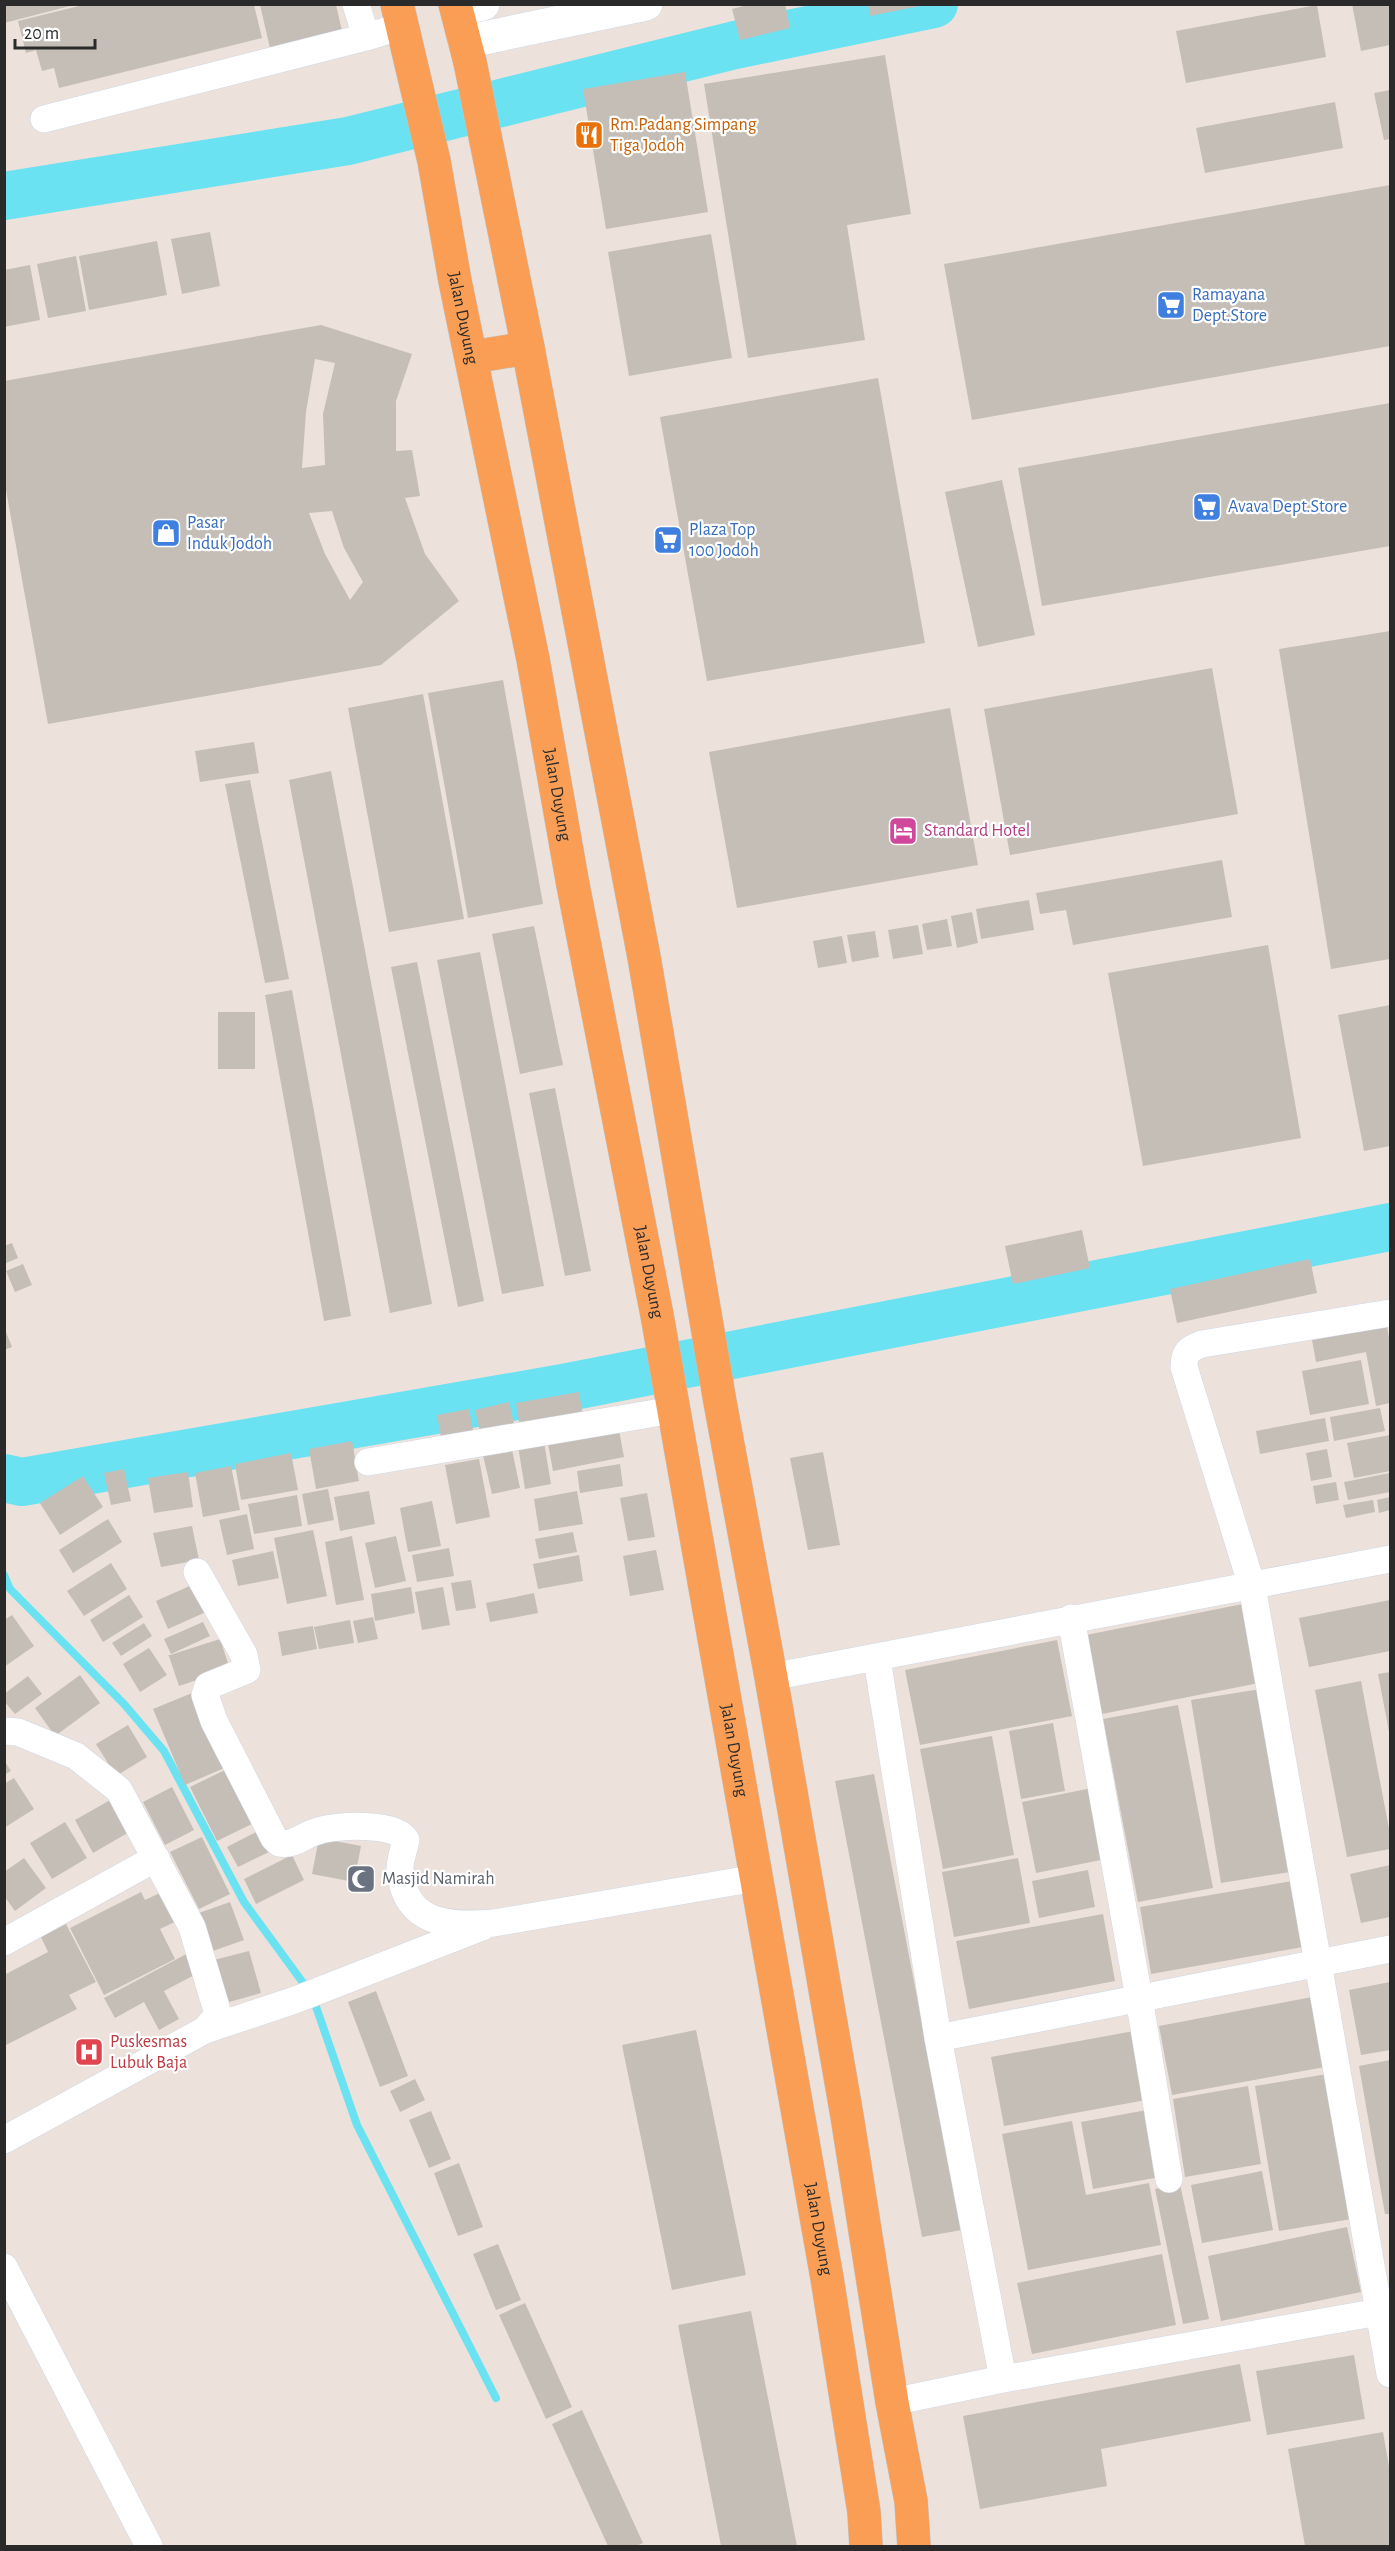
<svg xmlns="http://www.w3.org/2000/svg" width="1395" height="2551" font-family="'Alegreya Sans',sans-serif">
	<rect width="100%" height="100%" fill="#ece2db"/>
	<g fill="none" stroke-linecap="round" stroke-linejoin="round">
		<path stroke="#6be2f2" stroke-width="8" d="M4 1575 10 1589 124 1704 164 1751 244 1902 312 1995 357 2125 496 2398"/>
		<path stroke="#6be2f2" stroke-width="48" d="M4 196 348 141 735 45 934 4
			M4 1478 22 1482 563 1388 1390 1227"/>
	</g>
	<path fill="#c4beb7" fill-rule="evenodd" d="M4 4H74V5L4 23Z
		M751 4H785L790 28 740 40 732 9Z
		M868 4H920V6L870 16Z
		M1352 4H1390V45L1361 51Z
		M83 5H254L262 38 59 88 54 68 42 71 36 50 26 53 18 21Z
		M260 5H336L342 31 270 48Z
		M1317 5 1326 57 1186 83 1176 31Z
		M885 55 911 214 847 225 865 340 748 358 704 84Z
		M685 72 708 212 606 229 583 89Z
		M1390 90V139L1384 140 1374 93Z
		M1335 102 1343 148 1205 173 1196 128Z
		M1390 185V346L972 420 944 264Z
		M210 232 220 286 182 294 171 239Z
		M711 234 732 358 629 376 608 252Z
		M157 241 167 295 89 310 79 256Z
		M76 256 86 311 48 318 37 264Z
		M30 265 40 320 4 327V270Z
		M321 325 412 354 396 401V451L412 450 420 496 405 498 425 554 459 601 381 665 48 724 4 479V381ZM315 359 335 363 323 414 325 465 302 468 306 412ZM332 511 344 548 363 582 350 600 325 554 309 513Z
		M878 378 925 643 707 681 660 417Z
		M1390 403V546L1042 606 1018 468Z
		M1002 480 1035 635 978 647 945 492Z
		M1390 631V959L1331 969 1279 649Z
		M1212 668 1238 814 1010 855 984 709Z
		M503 680 543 904 468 918 428 693Z
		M423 694 464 919 389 932 348 708Z
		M950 708 978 865 737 908 709 752Z
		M254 742 259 773 200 782 195 751Z
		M331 771 432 1304 390 1313 289 780Z
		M250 780 289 979 265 983 225 784Z
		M1222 860 1232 917 1073 945 1066 910 1040 914 1036 893Z
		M1029 900 1034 930 981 939 976 909Z
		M972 912 978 943 957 948 951 916Z
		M947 919 952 946 927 950 922 924Z
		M918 925 923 954 893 959 888 930Z
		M534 926 563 1065 520 1074 492 934Z
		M875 931 879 957 852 962 847 935Z
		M842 936 847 963 818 968 813 941Z
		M1268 945 1301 1138 1143 1166 1108 973Z
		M480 952 544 1286 502 1294 437 960Z
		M417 962 484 1301 458 1307 391 967Z
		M292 990 351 1316 324 1321 265 995Z
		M1390 1005V1146L1364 1151 1338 1015Z
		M218 1012H255V1069H218Z
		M555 1088 591 1271 565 1276 529 1093Z
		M1082 1230 1090 1268 1013 1284 1005 1246Z
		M12 1243 18 1258 4 1264V1246Z
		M1310 1259 1317 1293 1177 1323 1170 1289Z
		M23 1264 32 1285 15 1292 6 1271Z
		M1387 1326 1390 1344V1403L1376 1406 1366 1352 1316 1362 1312 1340Z
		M6 1332 12 1347 4 1350V1333Z
		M1361 1360 1369 1404 1310 1415 1302 1371Z
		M579 1392 583 1416 520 1426 516 1403Z
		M509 1402 515 1428 481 1436 475 1410Z
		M1380 1408 1385 1431 1334 1441 1330 1417Z
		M469 1409 474 1435 442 1442 437 1415Z
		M1325 1418 1329 1441 1260 1454 1256 1431Z
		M618 1425 624 1457 553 1471 547 1439Z
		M1390 1435V1471L1354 1478 1347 1443Z
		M352 1441 359 1481 316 1489 309 1449Z
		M544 1442 551 1484 525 1489 518 1446Z
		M511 1445 520 1488 492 1494 482 1451Z
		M1327 1449 1332 1477 1311 1481 1306 1453Z
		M823 1452 840 1545 808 1550 790 1458Z
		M291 1453 298 1490 241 1500 235 1464Z
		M479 1459 490 1517 456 1524 445 1465Z
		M620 1464 623 1486 580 1493 577 1471Z
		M231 1466 240 1510 203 1517 195 1473Z
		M124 1469 131 1501 111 1505 104 1473Z
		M188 1472 193 1507 154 1513 148 1478Z
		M1390 1473V1492L1348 1500 1344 1482Z
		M83 1476 103 1507 60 1535 40 1503Z
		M1336 1482 1339 1500 1316 1504 1313 1486Z
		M328 1489 334 1520 308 1525 302 1494Z
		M369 1491 375 1524 340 1531 334 1497Z
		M577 1491 583 1524 539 1531 534 1499Z
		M647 1493 655 1537 628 1541 620 1498Z
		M297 1495 302 1526 254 1534 248 1504Z
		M1390 1497V1510L1379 1513 1377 1500Z
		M1373 1500 1375 1512 1346 1518 1343 1505Z
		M432 1501 441 1546 408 1552 400 1508Z
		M247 1514 254 1549 227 1555 219 1520Z
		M108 1519 122 1542 73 1573 59 1550Z
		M192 1526 199 1560 161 1567 153 1533Z
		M313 1530 327 1596 287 1604 274 1538Z
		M573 1532 577 1552 539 1559 535 1539Z
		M352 1536 364 1600 336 1605 325 1542Z
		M396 1536 406 1581 375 1588 365 1543Z
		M449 1548 454 1576 417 1582 412 1555Z
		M656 1550 664 1590 630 1596 623 1556Z
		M273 1551 279 1578 238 1586 232 1560Z
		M579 1555 583 1581 538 1589 533 1564Z
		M111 1563 127 1589 84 1616 67 1591Z
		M471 1580 476 1608 456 1611 451 1583Z
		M194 1584 206 1612 168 1629 156 1601Z
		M411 1587 415 1613 375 1621 371 1594Z
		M443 1587 450 1625 422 1630 415 1592Z
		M534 1593 538 1613 490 1622 486 1603Z
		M129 1595 143 1617 103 1642 90 1620Z
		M1390 1600V1651L1309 1667 1299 1618Z
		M1243 1604 1259 1683 1102 1714 1086 1635Z
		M12 1615 34 1646 4 1667V1620Z
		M373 1617 378 1639 358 1643 353 1621Z
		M350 1620 354 1643 319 1649 314 1627Z
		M203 1622 210 1636 171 1654 164 1639Z
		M144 1623 152 1636 121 1656 112 1643Z
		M313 1626 317 1649 282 1656 278 1632Z
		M220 1639 230 1669 179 1686 169 1656H167Z
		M1057 1640 1072 1716 920 1745 905 1670Z
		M149 1648 167 1675 140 1692 123 1664Z
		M1390 1672V1732H1389L1378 1674Z
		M80 1675 100 1703 55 1736 35 1708Z
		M28 1676 42 1694 15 1714 4 1701V1694Z
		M1361 1681 1390 1834V1849L1347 1857 1315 1690Z
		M1261 1689 1290 1872 1221 1883 1191 1700Z
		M197 1691 229 1766 185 1785 153 1709Z
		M1178 1705 1213 1888 1138 1902 1103 1719Z
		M1053 1723 1065 1791 1021 1799 1009 1731Z
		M128 1725 147 1757 116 1776 96 1744Z
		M992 1736 1014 1855 943 1869 920 1749Z
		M4 1760 11 1771 4 1775Z
		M231 1767 258 1821 217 1841 190 1787Z
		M874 1774 962 2230 922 2237 835 1781Z
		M14 1778 34 1809 4 1828V1784Z
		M172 1787 194 1830 165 1845 143 1802Z
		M1092 1788 1106 1859 1036 1873 1022 1802Z
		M112 1799 131 1831 93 1853 75 1820Z
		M65 1822 87 1858 52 1879 30 1843Z
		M260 1830 271 1851 238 1867 227 1847Z
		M202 1837 230 1894 199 1909 170 1852Z
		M319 1838 361 1846 354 1882 312 1874Z
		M292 1855 304 1880 256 1904 244 1879Z
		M24 1858 46 1888 15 1911 4 1896V1872Z
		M1018 1858 1030 1923 954 1937 942 1872Z
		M1390 1865V1917L1361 1923 1350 1874Z
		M1088 1870 1095 1907 1039 1918 1032 1881Z
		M1292 1881 1303 1947 1151 1974 1140 1907Z
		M170 1888 185 1917 160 1929 175 1959 104 1995 70 1928 141 1892 145 1900Z
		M230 1902 244 1940 213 1951 199 1913Z
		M1103 1914 1115 1981 969 2009 956 1941Z
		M66 1924 96 1982 69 1995 77 2009 4 2046V1975L48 1952 41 1937Z
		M192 1951 202 1971 164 1991 179 2019 159 2030 144 2002 115 2018 104 1998Z
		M249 1951 261 1993 226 2003 214 1960Z
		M1390 1982V2050L1361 2055 1349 1990Z
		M376 1991 408 2076 380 2087 348 2002Z
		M1312 1997 1325 2067 1172 2095 1159 2026Z
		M696 2030 746 2275 672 2290 622 2045Z
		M1134 2031 1146 2100 1004 2126 991 2057Z
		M1390 2060V2214H1385L1359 2066Z
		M1327 2074 1352 2219 1279 2231 1255 2086Z
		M415 2079 425 2100 400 2112 390 2091Z
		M1248 2086 1261 2164 1185 2177 1173 2099Z
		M1147 2110 1160 2177 1093 2189 1081 2122Z
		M431 2111 451 2159 429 2168 409 2120Z
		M1072 2121 1086 2195 1149 2183 1161 2245 1028 2270 1002 2134Z
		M459 2163 483 2227 458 2236 434 2173Z
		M1262 2171 1273 2230 1202 2243 1191 2185Z
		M1180 2184 1209 2319 1183 2324 1155 2189Z
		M1347 2227 1361 2292 1221 2321 1208 2256Z
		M498 2244 521 2300 496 2310 473 2254Z
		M1162 2254 1176 2325 1032 2354 1017 2283Z
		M525 2303 572 2407 546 2419 499 2315Z
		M751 2311 797 2546H721L678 2325Z
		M1354 2355 1365 2419 1267 2435 1256 2371Z
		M1240 2364 1251 2421 1101 2449 1107 2486 980 2509 963 2416Z
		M582 2410 643 2543 636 2546H608L552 2424Z
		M1383 2432 1390 2472V2546H1305L1288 2449Z"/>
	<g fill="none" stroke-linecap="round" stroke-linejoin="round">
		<g stroke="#d0d7e3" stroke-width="28">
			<path id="minor" d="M356 4 366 37 402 26
				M44 119 366 37
				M1390 1313 1202 1344C1188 1349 1184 1353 1184 1367L1252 1586 1390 2374
				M368 1462 673 1410
				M197 1572 244 1655 247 1670 208 1686 205 1695 214 1721 274 1838 279 1843C295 1846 303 1835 318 1831 335 1825 397 1822 406 1840 404 1850 399 1862 400 1872 407 1926 450 1926 494 1923L756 1878
				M1071 1618 1139 1998 1169 2179
				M877 1659 938 2038 1003 2379
				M771 1677 1390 1559
				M4 1731 18 1732 76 1756 119 1790 192 1927 216 2007 217 2016 205 2030
				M4 1942 156 1858
				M938 2038 1390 1949
				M4 2140 205 2030 295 2000 482 1927
				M4 2267 149 2546
				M892 2402 1003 2379 1390 2310"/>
		</g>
		<g stroke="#d0d7e3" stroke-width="34">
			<path id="tertiary" d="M457 10 483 4
				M465 42 646 4"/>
		</g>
		<g stroke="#c3c3c3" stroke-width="34">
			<g id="trunk">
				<path id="s1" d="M397 4 434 161 455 281 533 659 573 885 657 1315 827 2278 864 2512 866 2546"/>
				<path d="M455 4 470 62 528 348 644 957 720 1402 771 1677 847 2116 892 2402 911 2501 914 2546"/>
				<path d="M472 357 528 348"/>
			</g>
		</g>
		<use href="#minor" stroke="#fff" stroke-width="27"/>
		<use href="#tertiary" stroke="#fff" stroke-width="33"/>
		<use href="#trunk" stroke="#fa9e56" stroke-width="33"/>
	</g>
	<defs>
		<g id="restaurant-square" transform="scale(1.5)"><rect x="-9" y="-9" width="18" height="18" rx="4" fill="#e8710a" stroke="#fff"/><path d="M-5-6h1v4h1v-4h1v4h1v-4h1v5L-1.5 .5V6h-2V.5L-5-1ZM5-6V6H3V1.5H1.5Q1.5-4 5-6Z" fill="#fff"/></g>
		<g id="supermarket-square" transform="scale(1.5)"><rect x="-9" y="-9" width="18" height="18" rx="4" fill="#3f7fe0" stroke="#fff"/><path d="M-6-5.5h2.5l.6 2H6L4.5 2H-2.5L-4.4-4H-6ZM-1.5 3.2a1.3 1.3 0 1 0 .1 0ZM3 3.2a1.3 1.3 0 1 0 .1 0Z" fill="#fff"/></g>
		<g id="shop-square" transform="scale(1.5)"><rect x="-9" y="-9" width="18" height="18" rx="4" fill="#3f7fe0" stroke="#fff"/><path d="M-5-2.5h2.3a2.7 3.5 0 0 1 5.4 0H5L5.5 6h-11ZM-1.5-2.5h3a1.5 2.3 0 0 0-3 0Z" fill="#fff"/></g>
		<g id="hotel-square" transform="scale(1.5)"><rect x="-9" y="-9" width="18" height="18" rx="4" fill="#d1479c" stroke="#fff"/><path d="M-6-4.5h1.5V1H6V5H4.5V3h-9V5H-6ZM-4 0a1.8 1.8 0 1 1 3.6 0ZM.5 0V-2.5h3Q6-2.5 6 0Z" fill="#fff"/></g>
		<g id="mosque-square" transform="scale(1.5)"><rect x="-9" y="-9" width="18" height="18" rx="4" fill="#6b7280" stroke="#fff"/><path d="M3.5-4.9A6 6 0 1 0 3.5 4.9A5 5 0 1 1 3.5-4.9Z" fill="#fff"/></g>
		<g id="hospital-square" transform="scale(1.5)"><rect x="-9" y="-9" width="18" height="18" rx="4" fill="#e0444e" stroke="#fff"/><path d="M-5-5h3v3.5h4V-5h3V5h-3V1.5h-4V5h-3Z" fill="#fff"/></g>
	</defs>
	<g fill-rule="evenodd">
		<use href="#restaurant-square" x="589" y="135"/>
		<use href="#supermarket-square" x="1171" y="305"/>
		<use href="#supermarket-square" x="1207" y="507"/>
		<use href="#shop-square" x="166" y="533"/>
		<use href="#supermarket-square" x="668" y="540"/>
		<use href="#hotel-square" x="903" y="831"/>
		<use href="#mosque-square" x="361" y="1879"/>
		<use href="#hospital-square" x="89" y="2052"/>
	</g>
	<g text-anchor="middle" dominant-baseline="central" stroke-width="4.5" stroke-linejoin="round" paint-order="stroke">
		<g font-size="18" fill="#c56008" stroke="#fff" text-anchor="start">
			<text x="610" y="125">Rm.Padang Simpang<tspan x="610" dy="21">Tiga Jodoh</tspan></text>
		</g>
		<g font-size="18" fill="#366cbe" stroke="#fff" text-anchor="start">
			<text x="1192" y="295">Ramayana<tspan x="1192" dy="21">Dept.Store</tspan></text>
			<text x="1228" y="507">Avava Dept.Store</text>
			<text x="187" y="523">Pasar<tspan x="187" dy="21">Induk Jodoh</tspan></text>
			<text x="689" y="530">Plaza Top<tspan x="689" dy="21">100 Jodoh</tspan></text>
		</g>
		<g font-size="18" fill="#2a2a2a" stroke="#fff">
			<text stroke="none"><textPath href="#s1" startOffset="321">Jalan Duyung</textPath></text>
			<text stroke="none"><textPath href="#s1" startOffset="807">Jalan Duyung</textPath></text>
			<text stroke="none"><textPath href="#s1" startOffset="1293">Jalan Duyung</textPath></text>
			<text stroke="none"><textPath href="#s1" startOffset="1779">Jalan Duyung</textPath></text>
			<text stroke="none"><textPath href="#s1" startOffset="2265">Jalan Duyung</textPath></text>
		</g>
		<g font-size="18" fill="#b23c85" stroke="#fff" text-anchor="start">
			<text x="924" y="831">Standard Hotel</text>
		</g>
		<g font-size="18" fill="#5b616d" stroke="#fff" text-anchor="start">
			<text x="382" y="1879">Masjid Namirah</text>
		</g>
		<g font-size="18" fill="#be3a42" stroke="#fff" text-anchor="start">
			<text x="110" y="2042">Puskesmas<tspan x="110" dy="21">Lubuk Baja</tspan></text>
		</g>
	</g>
	<rect width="1395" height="2551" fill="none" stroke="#2a2a2a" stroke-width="12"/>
	<path d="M15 39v9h80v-9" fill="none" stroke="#2a2a2a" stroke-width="3"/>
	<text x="24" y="39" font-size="18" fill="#2a2a2a" stroke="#ffffff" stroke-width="4.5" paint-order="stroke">20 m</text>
</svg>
